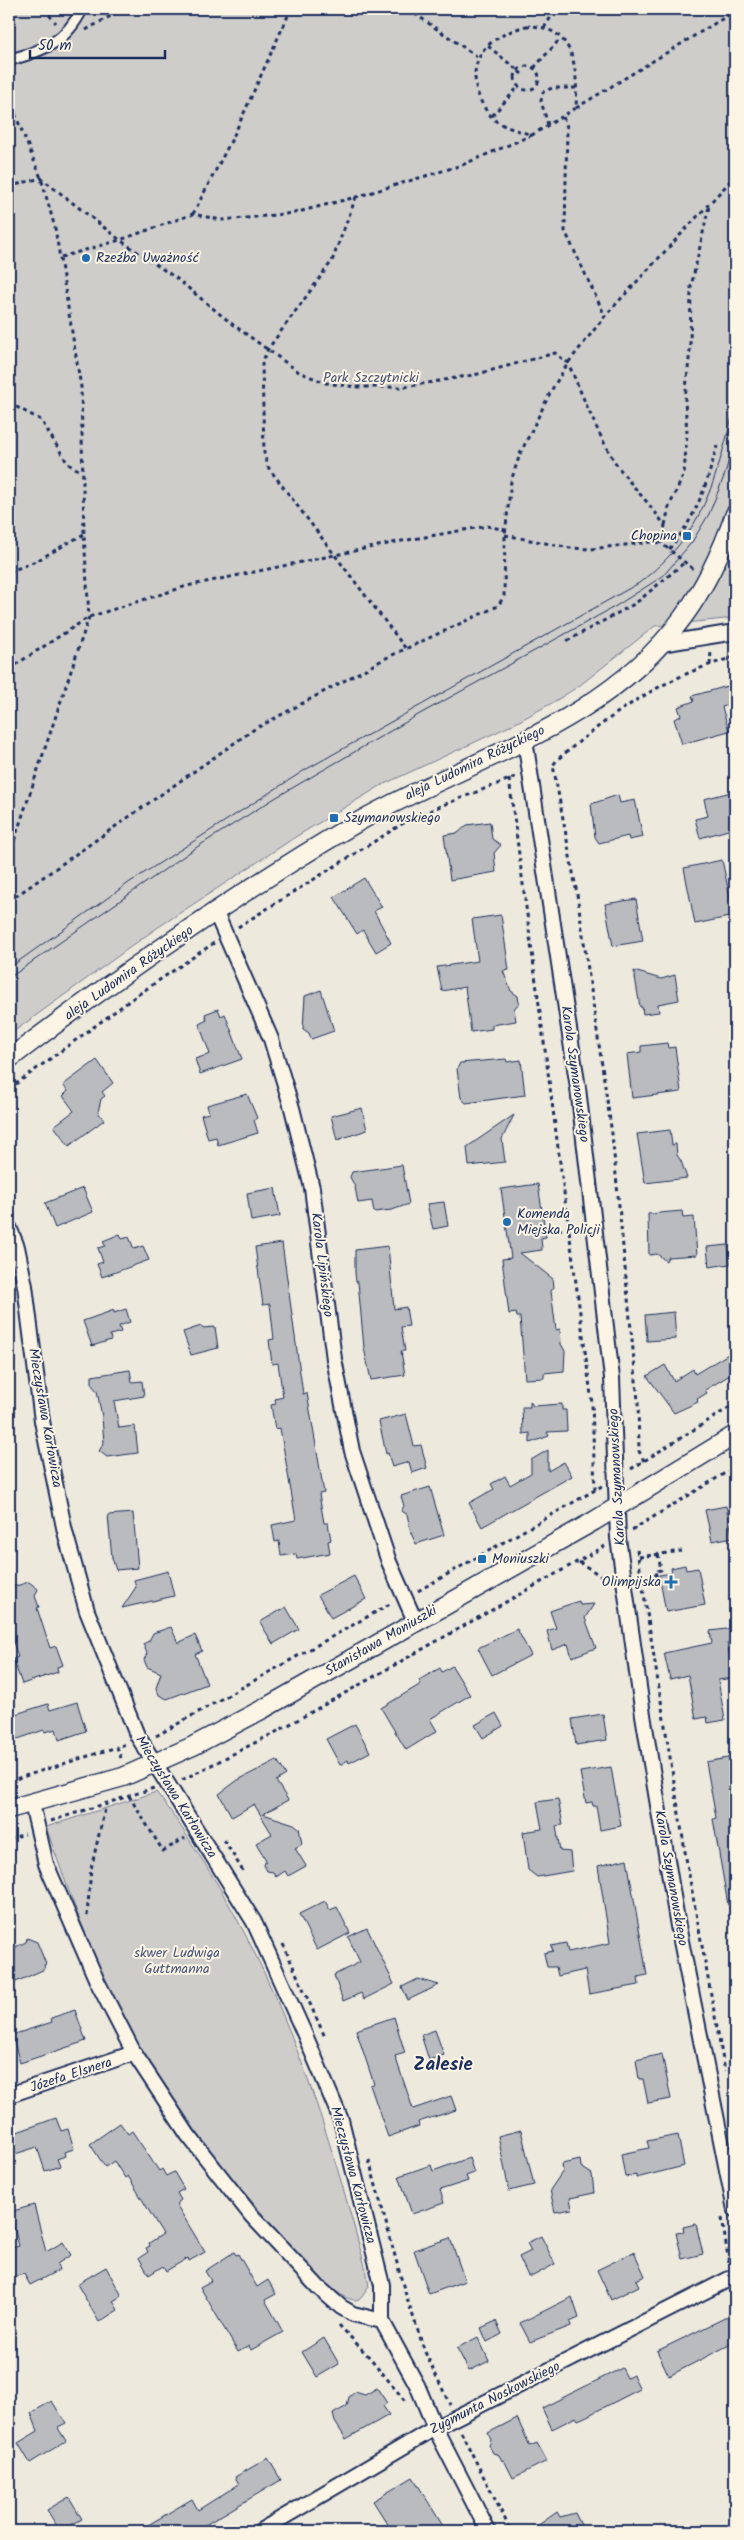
<svg xmlns="http://www.w3.org/2000/svg" width="744" height="2540" font-family="Kalam,sans-serif">
	<rect width="100%" height="100%" fill="#eee9dd"/>
	<filter id="ink" filterUnits="userSpaceOnUse"><feTurbulence type="fractalNoise" baseFrequency=".02" numOctaves="2"/><feDisplacementMap in="SourceGraphic" scale="10" xChannelSelector="R" yChannelSelector="G"/><feConvolveMatrix kernelMatrix="1 2 1 2 8 2 1 2 1" color-interpolation-filters="sRGB"/></filter>
	<g filter="url(#ink)">
		<path fill="#cfcdca" stroke="#757e94" d="M9 9H735V618L655 626 579 686 552 703 512 725 382 785 297 836 154 930 9 1035Z
			M156 1792C175 1815 189 1840 205 1864 286 1993 328 2128 367 2274L369 2287 361 2298 356 2300C337 2300 308 2265 295 2251 244 2195 194 2133 153 2069 106 1995 75 1910 46 1827Z"/>
		<path fill="#babbbe" stroke="#1b2f5e" d="M735 684V703L722 707 729 731 682 744 674 719 681 716 678 707 694 701 692 696Z
			M735 791V828L700 838 695 819 708 816 704 799Z
			M618 795 620 803 635 800 643 837 629 840 628 836 599 843 595 837 591 804Z
			M490 822 492 839 501 845 494 853 496 872 450 880 444 835 458 833 467 825Z
			M722 860 734 916 695 924 684 868Z
			M364 878 382 907 374 911 391 943 376 952 363 930 357 934 334 897Z
			M636 899 643 941 613 946 605 904Z
			M501 915 509 970 503 971 511 991 518 996 519 1003 514 1009 516 1021 492 1025V1029L471 1032 465 987 442 991 437 967 478 961 472 919Z
			M634 971 661 979 675 975 679 1000 658 1004 659 1012 643 1014 642 1007H640Z
			M321 990 334 1031 311 1039 309 1033 303 1029 305 996Z
			M218 1009 221 1016 225 1014 242 1059 200 1074 195 1059 210 1054 199 1024 207 1020 205 1014Z
			M667 1043 668 1048 675 1047 681 1092 632 1098 627 1054 641 1052V1046Z
			M506 1059 507 1062 521 1060 525 1095 466 1103 461 1098 457 1069 460 1063Z
			M97 1060 113 1083 102 1092 105 1096 101 1099 98 1112 104 1120 69 1146 54 1126 74 1111 63 1096 68 1091 63 1085Z
			M247 1094 257 1118 254 1120 258 1133 218 1145 216 1137 208 1139 201 1115 209 1113 207 1105Z
			M362 1108 367 1130 337 1140 331 1116Z
			M514 1115 502 1139 505 1162 469 1166 467 1147Z
			M670 1130 672 1145 676 1144 677 1155 681 1161 687 1178 645 1183 637 1134Z
			M402 1165 409 1204 392 1210 374 1212 372 1201 358 1203 355 1187 350 1177 352 1172Z
			M538 1184 546 1237 541 1238 542 1250 520 1253 553 1279 554 1287 551 1291 556 1330 560 1329 561 1344 565 1351 564 1371 544 1373V1378L525 1379 520 1317H517L516 1313 509 1314 502 1259 511 1258 501 1189Z
			M83 1188 93 1212 55 1228 45 1203Z
			M275 1188 280 1216 251 1221 247 1193Z
			M444 1202 448 1226 433 1229 427 1204Z
			M682 1211 683 1218 694 1217 697 1255 668 1257 666 1261 657 1254 649 1255 648 1214Z
			M120 1234 122 1239 129 1237 134 1249 143 1246 149 1260 102 1277 97 1264 103 1262 98 1248 105 1246 103 1241Z
			M282 1243 303 1394 307 1393 324 1493 319 1494 324 1523H328L331 1540 328 1541 330 1553 297 1559 296 1554 281 1556 279 1541 275 1542 272 1525 296 1520 280 1428 275 1429 271 1405 276 1404 275 1399 283 1397 278 1363 272 1364 269 1340 274 1339 270 1304 263 1305 255 1247Z
			M728 1245 730 1264 709 1267 707 1247Z
			M388 1246 394 1309 406 1307 409 1326 401 1327 405 1351H401L405 1375 371 1380 364 1348 358 1282H356L355 1273V1250Z
			M126 1309 130 1322 119 1326 121 1332 110 1335 111 1340 92 1346 83 1321 114 1310V1313Z
			M674 1312 676 1339 647 1341 645 1315Z
			M201 1326 202 1328 215 1327 218 1348 191 1355 183 1332Z
			M735 1350V1372L705 1390 707 1393 697 1399 698 1402 674 1413 647 1376 665 1365 674 1381 693 1369 695 1374Z
			M130 1370 132 1382 142 1381 144 1396 114 1401 119 1428 135 1426 138 1453 107 1457 99 1451 104 1443 102 1417 97 1391 92 1385V1376Z
			M530 1401 533 1406 562 1404V1410H566L567 1431 547 1432 549 1436 530 1443V1433L523 1434 522 1407H530Z
			M406 1414 414 1446 421 1445 427 1468 412 1473 409 1462 392 1467 388 1453 386 1454 379 1421Z
			M548 1450V1471L564 1462 572 1476 482 1527 469 1503 494 1489 491 1484 505 1476 510 1485 531 1473V1460Z
			M430 1487 444 1535 416 1544 411 1533 407 1514 401 1511 404 1506 401 1496Z
			M726 1506 733 1537 712 1541 705 1510Z
			M133 1513 138 1568 116 1570 112 1558 108 1515Z
			M685 1565 686 1570 698 1568 705 1605 666 1612 659 1575 672 1573 671 1568Z
			M168 1571 174 1596 122 1608 136 1587 134 1580Z
			M354 1576 366 1599 331 1618 318 1595Z
			M29 1582 38 1589 35 1596 39 1607 37 1608 50 1648 56 1646 63 1665 57 1667 58 1672 22 1684 13 1659 18 1657 9 1629V1588Z
			M579 1601 580 1605 594 1604 585 1618 596 1648 572 1657 568 1644 552 1650 547 1631 556 1628 550 1611Z
			M286 1607 299 1629 273 1644 260 1622Z
			M171 1627 178 1643 195 1635 202 1651 195 1654 207 1684 167 1699 159 1695 156 1688 161 1673 147 1667 144 1660 147 1653 143 1644 149 1641 153 1633Z
			M735 1628V1642L727 1643 734 1678 718 1680 725 1720 708 1723 707 1717 696 1719 688 1675 670 1679 664 1653 712 1643 710 1631Z
			M517 1629 531 1655 492 1675 478 1648Z
			M452 1666 470 1695 430 1719 437 1731 406 1750 381 1708 421 1684 419 1680 440 1668 442 1672Z
			M77 1702 86 1731 59 1740 56 1729 45 1732 44 1730 9 1742V1716L48 1704 50 1710Z
			M496 1713 503 1726 483 1738 475 1725Z
			M603 1714 607 1740 576 1745 572 1719Z
			M355 1724 370 1752 349 1763 348 1760 340 1765 326 1739Z
			M733 1757 735 1904 728 1905 713 1819 716 1818 706 1762Z
			M277 1760 286 1775 276 1781 288 1800 263 1814 294 1824 299 1828 302 1844 295 1848 306 1866 288 1876 285 1871 276 1877 273 1872 267 1871 264 1865 266 1860 256 1843 272 1834 254 1804 232 1817 219 1794 238 1780Z
			M611 1767 621 1826 600 1830 596 1806H593L592 1802 586 1803 580 1772Z
			M558 1799 563 1825 556 1826 560 1851 570 1852 572 1871 537 1877 528 1870 523 1832 542 1829 537 1802Z
			M627 1859 647 1975 638 1977 639 1985 589 1994 585 1970 558 1976 556 1967H547L544 1953 553 1951 551 1946 566 1943 568 1952 610 1943 598 1866Z
			M325 1901 330 1910 337 1907 350 1933 317 1950 299 1914Z
			M367 1928 394 1984 364 1999 361 1993 343 2001 334 1975 360 1962 348 1937Z
			M27 1938 37 1942 46 1964 44 1965 45 1969 9 1985V1950L26 1942Z
			M418 1979 439 1985 408 2000 402 1987Z
			M75 2010 86 2041 20 2063 12 2035 52 2022 51 2018Z
			M394 2017 405 2053 395 2056 413 2109 451 2096 456 2110 418 2122 419 2126 388 2137 370 2085 374 2084 356 2030Z
			M435 2030 444 2055 429 2060 421 2035Z
			M662 2054 671 2099 648 2103 643 2079H639L636 2060Z
			M56 2118 61 2131 68 2129 74 2149 64 2152 65 2156 57 2159 60 2166 45 2171 37 2147 9 2156V2135Z
			M120 2123 128 2134 132 2131 159 2171 162 2169 166 2176 174 2172 184 2189 177 2193 181 2200 176 2204 205 2252 189 2261 188 2258 166 2271 163 2266 149 2275 139 2258 148 2252 146 2248 150 2246 149 2243 163 2234 128 2176 125 2178 114 2161 105 2167 90 2144Z
			M521 2130 534 2185 509 2191 498 2136Z
			M678 2135 684 2166 636 2178V2175L625 2177 621 2154 649 2148 647 2141Z
			M469 2158 474 2173 466 2176 468 2181 440 2190 444 2203 412 2214 399 2176 431 2165 433 2171Z
			M580 2160 581 2167 592 2174 594 2193 570 2198 572 2209 555 2212 550 2190 563 2171 562 2164Z
			M34 2205 46 2252 63 2242 71 2255 57 2264 59 2270 30 2285 24 2274 13 2277 9 2261V2249L19 2246 10 2212Z
			M696 2224 703 2254 682 2259 676 2233 684 2232 683 2227Z
			M541 2236 555 2264 533 2276H528L519 2257 531 2251 527 2243Z
			M450 2238 465 2281 429 2294 414 2250Z
			M234 2252 236 2255 238 2254 257 2287 268 2280 276 2294 265 2300 283 2332 251 2350 249 2346 238 2352 200 2287 211 2281 205 2271Z
			M634 2252 645 2276 636 2280 639 2286 611 2300 597 2270Z
			M106 2267 122 2296 113 2301 118 2310 99 2322 77 2284Z
			M572 2297 579 2318 570 2322 571 2326 530 2342 520 2323Z
			M735 2313V2342L669 2376 657 2351Z
			M496 2321 502 2334 487 2342 481 2328Z
			M478 2337 489 2361 469 2371 457 2348Z
			M324 2338 339 2364 317 2377 302 2352Z
			M622 2368 627 2378 633 2375 640 2389 585 2417 578 2420 576 2417 552 2429 542 2408Z
			M377 2388 387 2403 383 2406 389 2415 346 2439 335 2422 333 2414 347 2406 349 2397 355 2392 365 2395Z
			M52 2401 66 2424 58 2428 66 2441 30 2463 18 2443 38 2431 31 2413Z
			M517 2418 530 2446 537 2443 547 2461 513 2478 504 2460 502 2461 499 2455 493 2453 489 2446 491 2440 488 2433Z
			M268 2458 281 2480 195 2531H138L192 2499 198 2510 239 2484 235 2477Z
			M413 2477 446 2531H392L373 2501Z
			M69 2497 82 2519 60 2531 47 2510Z
			M557 2512 560 2517 575 2513 584 2531H530Z"/>
		<g fill="none" stroke-linecap="round" stroke-linejoin="round">
			<g stroke="#1b2f5e" stroke-width="14">
				<path id="pedestrian" d="M9 60C43 51 66 42 82 9"/>
			</g>
			<g stroke="#1b2f5e" stroke-width="18">
				<path id="minor" d="M661 644 735 632
					M525 740 578 1088 612 1378 618 1538 643 1715 678 1926 735 2210
					M216 913 271 1039 292 1108 312 1188 334 1359 352 1451 389 1562 415 1621
					M9 1227 17 1247 25 1286 42 1421 65 1532 87 1611 137 1735 254 1922 305 2035 341 2120 382 2285V2321L417 2385 435 2428 488 2531
					M32 1804 46 1864 97 1981 134 2053 188 2135 251 2215 318 2287 341 2307 353 2314 382 2321
					M9 2095 134 2053
					M260 2531 435 2428 735 2276"/>
			</g>
			<g stroke="#1b2f5e" stroke-width="21">
				<path id="tertiary" d="M9 1059C118 976 233 896 351 826 462 761 604 727 683 617 706 586 722 551 735 514
					M9 1809 123 1777 193 1746 263 1709 594 1521 735 1435"/>
			</g>
			<path stroke="#1b2f5e" stroke-width="3" stroke-dasharray="4 4" stroke-linecap="butt" d="M44 9 56 23
				M408 9 479 58
				M526 26C576 25 578 71 576 108L532 135C520 131 506 128 496 121 479 107 469 78 479 58 487 40 509 31 526 26Z
				M544 28 556 9
				M86 30 123 9
				M488 46 522 74
				M515 78a12 12 0 1 1 24 0a12 12 0 1 1-24 0Z
				M534 68 560 39
				M9 99 41 178 55 228 81 387 84 534 89 617 9 856
				M576 108 735 11
				M492 116 518 87
				M563 117 567 127 565 231 605 316
				M548 125 541 101 543 92 552 88H577
				M9 184 15 185 41 178 120 240 176 278 232 324 299 372 326 383 356 387H405L478 374 555 353 568 363C583 396 596 431 615 462 630 485 650 503 665 526L661 543 693 569
				M356 197 332 261 268 349 262 363 264 453 268 467 406 649
				M193 214 234 135 291 9
				M61 257 120 240 193 214 221 220 246 218 294 213 356 197 462 165 532 135
				M9 403 41 420 68 464 82 472
				M665 525 669 507 684 474 687 434 685 400 690 349 691 287 709 206
				M505 535 570 548 591 549 651 542 661 543
				M669 549C697 517 706 486 717 446
				M9 572 38 560 84 534
				M567 641 636 603 685 562
				M710 665 711 651
				M9 669 89 617 187 586 402 541 487 526 506 530
				M509 779 592 1403 595 1490
				M9 901 253 730 388 657 498 606 504 596 505 535 511 481 520 454 551 391 568 363 605 316 735 176
				M238 927 402 824 438 807 515 777
				M9 1089 136 996 214 943
				M550 1231 570 1228
				M644 1461 639 1451 638 1401 612 1134 577 894 553 765 558 759C614 712 664 676 735 657
				M631 1469 735 1404
				M632 1530 735 1467
				M637 1550 687 1864 725 2071
				M658 1554 661 1570 655 1571 658 1582 660 1581
				M639 1557 682 1551
				M579 1562 609 1581
				M418 1591 602 1486
				M156 1736 390 1604
				M121 1758 117 1747 126 1744
				M182 1780 276 1732 605 1546
				M9 1781 117 1747
				M129 1796 163 1851 185 1838
				M51 1821 154 1788
				M9 1839 25 1834
				M224 1840 243 1871
				M87 1916 91 1869 106 1804
				M283 1944 325 2037
				M732 2104 735 2120
				M369 2160 404 2289 425 2352 450 2405
				M722 2218 729 2264
				M339 2325 371 2359 405 2401
				M461 2432 511 2531"/>
			<use href="#pedestrian" stroke="#fcf5e5" stroke-width="10"/>
			<use href="#minor" stroke="#fcf5e5" stroke-width="14"/>
			<use href="#tertiary" stroke="#fcf5e5" stroke-width="18"/>
			<path stroke="#1b2f5e" stroke-width="1" d="M9 968 130 882 305 770 639 583C706 531 713 485 735 407
				M9 978 197 847 275 798 418 715 616 606 663 576 692 542 709 514 725 474 735 436"/>
		</g>
	</g>
	<g fill="#1f6fb2" stroke="#fcf5e5" stroke-width="2">
		<circle cx="86" cy="258" r="5"/>
		<rect x="682" y="531" width="10" height="10" rx="2.5"/>
		<rect x="329" y="813" width="10" height="10" rx="2.5"/>
		<circle cx="507" cy="1222" r="5"/>
		<rect x="477" y="1554" width="10" height="10" rx="2.5"/>
		<path d="M668.5 1574.5h5v5h5v5h-5v5h-5v-5h-5v-5h5z"/>
	</g>
	<g text-anchor="middle" dominant-baseline="central" stroke-width="4" stroke-linejoin="round" paint-order="stroke">
		<g font-size="14" fill="#1b2f5e" stroke="#fcf5e5" text-anchor="start">
			<text x="96" y="258">Rzeźba Uważność</text>
			<text x="677" y="536" text-anchor="end">Chopina</text>
			<text x="344" y="818">Szymanowskiego</text>
			<text x="517" y="1214">Komenda<tspan x="517" dy="16">Miejska Policji</tspan></text>
			<text x="492" y="1559">Moniuszki</text>
			<text x="661" y="1582" text-anchor="end">Olimpijska</text>
		</g>
		<g font-size="14" fill="#485679" stroke="#fcf5e5">
			<text x="371" y="378">Park Szczytnicki</text>
			<text x="177" y="1953">skwer Ludwiga<tspan x="177" dy="16">Guttmanna</tspan></text>
		</g>
		<g font-size="14" fill="#1b2f5e" stroke="#fcf5e5">
			<text transform="translate(475 763) rotate(-26)">aleja Ludomira Różyckiego</text>
			<text transform="translate(129 973) rotate(-35)">aleja Ludomira Różyckiego</text>
			<text transform="translate(575 1074) rotate(82)">Karola Szymanowskiego</text>
			<text transform="translate(322 1265) rotate(83)">Karola Lipińskiego</text>
			<text transform="translate(45 1418) rotate(80)">Mieczysława Karłowicza</text>
			<text transform="translate(617 1477) rotate(-93)">Karola Szymanowskiego</text>
			<text transform="translate(381 1641) rotate(-30)">Stanisława Moniuszki</text>
			<text transform="translate(176 1797) rotate(58)">Mieczysława Karłowicza</text>
			<text transform="translate(671 1878) rotate(80)">Karola Szymanowskiego</text>
			<text transform="translate(71 2075) rotate(-18)">Józefa Elsnera</text>
			<text transform="translate(353 2175) rotate(75)">Mieczysława Karłowicza</text>
			<text transform="translate(495 2398) rotate(-27)">Zygmunta Noskowskiego</text>
		</g>
		<g font-size="19" font-weight="bold" fill="#1b2f5e" stroke="#fcf5e5">
			<text x="443" y="2065">Zalesie</text>
		</g>
	</g>
	<rect width="744" height="2540" fill="none" stroke="#fcf5e5" stroke-width="30"/>
	<rect x="15" y="15" width="714" height="2510" fill="none" stroke="#1b2f5e" stroke-width="2" filter="url(#ink)"/>
	<path d="M30 50v8h135v-8" fill="none" stroke="#1b2f5e" stroke-width="2.5"/>
	<text x="38" y="50" font-size="15" fill="#1b2f5e" stroke="#fcf5e5" stroke-width="4" paint-order="stroke">50 m</text>
</svg>
